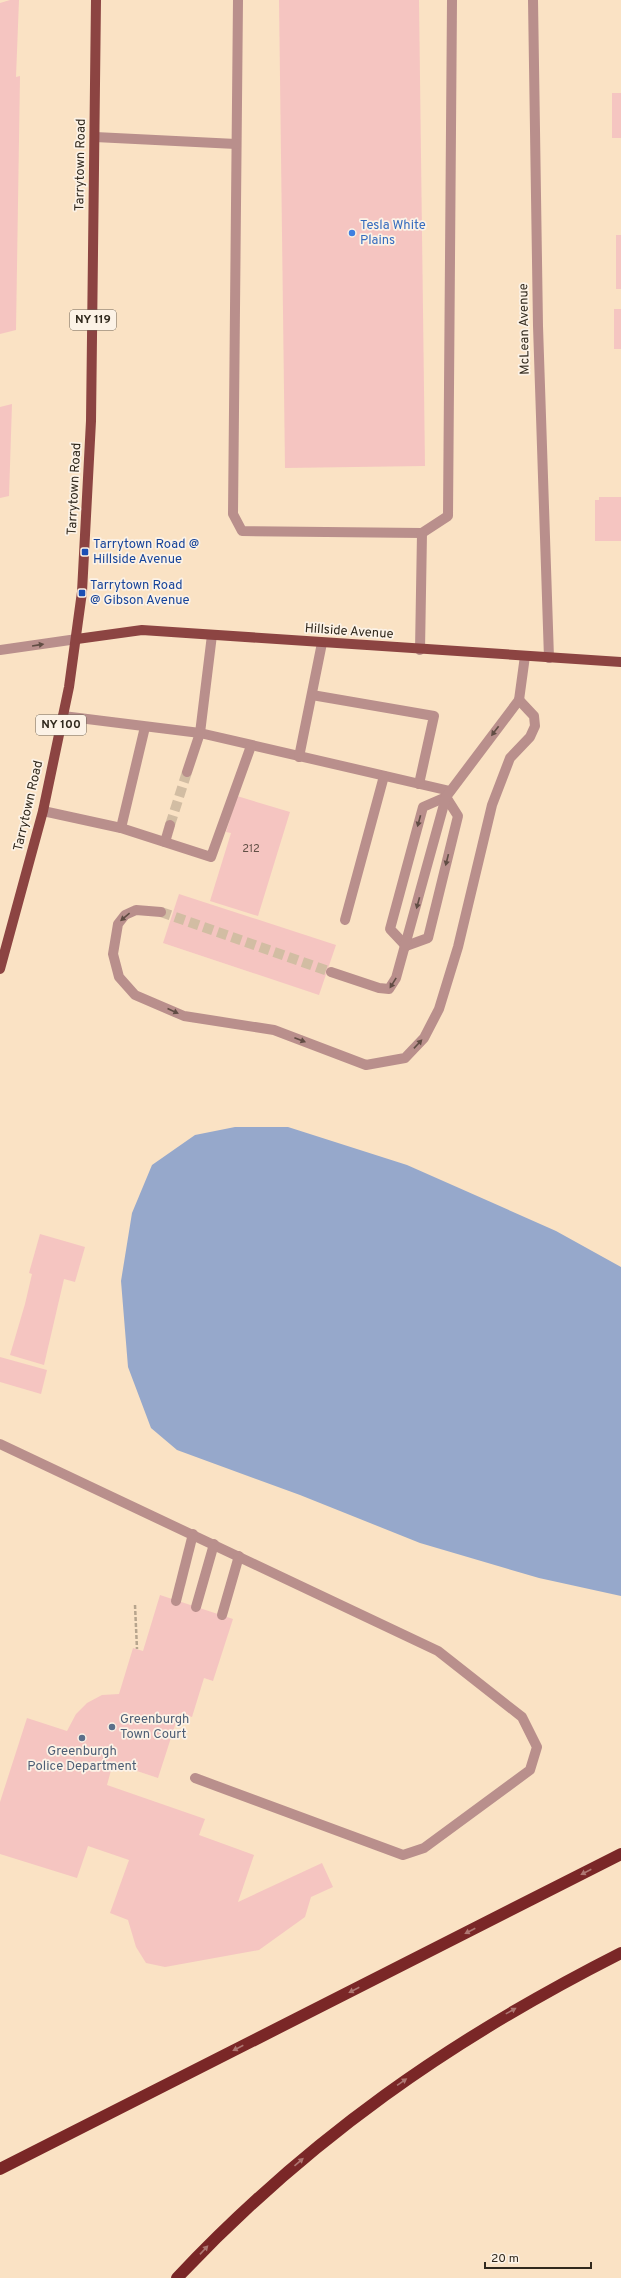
<svg xmlns="http://www.w3.org/2000/svg" width="621" height="2278" font-family="Overpass,sans-serif">
  <rect width="100%" height="100%" fill="#fae2c4"/>
  <path fill="#96a8cb" d="M235,1127h53l119,38 149,66 65,36v329l-82,-18 -119,-35 -120,-48 -123,-45 -26,-22 -23,-61 -7,-86 11,-68 20,-48 43,-30z"/>
  <g fill="#f5c5c1">
    <path d="M10,0h9l-3,77 4,-1 -4,254 -16,4v-331z"/>
    <path d="M279,0h140l6,466 -140,2z"/>
    <rect x="612" y="93" width="9" height="45"/>
    <rect x="616" y="235" width="5" height="54"/>
    <rect x="614" y="309" width="7" height="40"/>
    <path d="M12,404l-3,92 -9,2v-91z"/>
    <path d="M599,497h22v44h-26v-41h4z"/>
    <path d="M237,796l53,16 -32,104 -48,-15 21,-68 -5,-1z"/>
    <path d="M179,894l157,51 -17,50 -156,-52z"/>
    <path d="M40,1234l45,13 -10,35 -11,-3 -20,86 -34,-10 15,-51 7,-30 -3,-1z"/>
    <path d="M0,1357l47,13 -6,24 -41,-12z"/>
    <path d="M160,1595l73,24 -20,62 -9,-3 -12,39 -13,-4 -21,65 -45,-15 -6,22 98,34 -6,16 55,20 -16,47 84,-39 11,24 -22,10 -6,20 -46,33 -94,17 -19,-4 -10,-16 -8,-27 -18,-7 19,-53 -41,-14 -11,32 -77,-24v-52l27,-84 40,13 9,-17 11,-11 15,-8 17,-1 14,-46 10,3z"/>
  </g>
  <g fill="none" stroke-linecap="round" stroke-linejoin="round">
    <g stroke="#d2bda3" stroke-width="10" stroke-dasharray="10 5" stroke-linecap="butt">
      <path d="M170,825l17,-53"/>
      <path d="M161,912l170,60"/>
    </g>
    <path stroke="#b7a58d" stroke-width="2.5" stroke-dasharray="4 2" stroke-linecap="butt" d="M135,1605l2,44"/>
    <g stroke="#b98f8c" stroke-width="10">
      <path d="M238,0l-5,514 9,17 180,2 26,-17 4,-516"/>
      <path d="M533,0l5,326 11,332"/>
      <path d="M95,137l141,7"/>
      <path d="M212,635l-12,98 250,58"/>
      <path d="M0,650l77,-11"/>
      <path d="M420,650l2,-117"/>
      <path d="M312,695l122,21 -15,68"/>
      <path d="M63,716l137,17 -13,39"/>
      <path d="M299,757l23,-114"/>
      <path d="M43,811l78,17 90,29 40,-111"/>
      <path d="M121,828l24,-101"/>
      <path d="M165,842l5,-17"/>
      <path d="M161,912l-25,-2 -11,5 -7,9 -5,30 6,23 16,18 49,21 90,14 92,35 39,-7 19,-20 15,-29 19,-62 34,-142 18,-47 20,-21 5,-11 -1,-10 -15,-16"/>
      <path d="M345,920l39,-144"/>
      <path d="M406,946l-16,-17 33,-122 23,-10"/>
      <path d="M406,946l22,-8 30,-122 -12,-19"/>
      <path d="M331,972l48,16 10,1 7,-11 50,-181 73,-97 6,-44"/>
      <path d="M0,1444l438,207 84,66 15,30 -7,23 -106,78 -21,7 -208,-77"/>
      <path d="M176,1601l17,-67"/>
      <path d="M196,1607l18,-63"/>
      <path d="M222,1615l17,-59"/>
    </g>
    <g stroke="#8c4442" stroke-width="10">
      <path d="M77,639l65,-9 479,32"/>
      <path d="M0,969l43,-158 26,-124 13,-95 9,-171 5,-421"/>
    </g>
    <g stroke="#7a2727" stroke-width="12">
      <path d="M0,2169l621,-315"/>
      <path d="M177,2278c131,-139 274,-239 444,-325"/>
    </g>
  </g>
  <defs><path id="oneway-solid" d="M-6-.8H1V-3.2L6.5 0L1 3.2V.8H-6Z"/></defs>
  <g fill="#614d44">
    <use href="#oneway-solid" transform="translate(38 645) rotate(-9)"/>
    <use href="#oneway-solid" transform="translate(495 731) rotate(127)"/>
    <use href="#oneway-solid" transform="translate(419 821) rotate(105)"/>
    <use href="#oneway-solid" transform="translate(447 860) rotate(104)"/>
    <use href="#oneway-solid" transform="translate(418 903) rotate(105)"/>
    <use href="#oneway-solid" transform="translate(125 917) rotate(140)"/>
    <use href="#oneway-solid" transform="translate(393 983) rotate(122)"/>
    <use href="#oneway-solid" transform="translate(173 1011) rotate(24)"/>
    <use href="#oneway-solid" transform="translate(300 1040) rotate(21)"/>
    <use href="#oneway-solid" transform="translate(418 1044) rotate(-47)"/>
  </g>
  <g fill="#ae7873">
    <use href="#oneway-solid" transform="translate(586 1872) rotate(153)"/>
    <use href="#oneway-solid" transform="translate(470 1931) rotate(153)"/>
    <use href="#oneway-solid" transform="translate(354 1990) rotate(153)"/>
    <use href="#oneway-solid" transform="translate(511 2011) rotate(-29)"/>
    <use href="#oneway-solid" transform="translate(238 2048) rotate(153)"/>
    <use href="#oneway-solid" transform="translate(402 2082) rotate(-35)"/>
    <use href="#oneway-solid" transform="translate(299 2162) rotate(-41)"/>
    <use href="#oneway-solid" transform="translate(204 2250) rotate(-47)"/>
  </g>
  <circle fill="#3f7fe0" stroke="#fcf2e6" stroke-width="1.5" cx="352" cy="233" r="4"/>
  <g fill="#1a4fb4" stroke="#fcf2e6" stroke-width="1.5">
    <rect x="81" y="548" width="8" height="8" rx="2"/>
    <rect x="78" y="589" width="8" height="8" rx="2"/>
  </g>
  <g fill="#5c6f8a" stroke="#fcf2e6" stroke-width="1.5">
    <circle cx="112" cy="1727" r="4"/>
    <circle cx="82" cy="1738" r="4"/>
  </g>
  <g text-anchor="middle" dominant-baseline="central" stroke-width="3.5" stroke-linejoin="round" paint-order="stroke">
    <g font-size="11" fill="#625046">
      <text x="251" y="849">212</text>
    </g>
    <g fill="#fcf2e6" stroke="#6e6559" stroke-width="1">
      <rect x="70" y="310" width="46" height="20" rx="3"/>
      <rect x="36" y="715" width="50" height="20" rx="3"/>
    </g>
    <g font-size="12" font-weight="bold" fill="#31291d">
      <text x="93" y="320">NY 119</text>
      <text x="61" y="725">NY 100</text>
    </g>
    <g font-size="13" fill="#31291d" stroke="#fcf2e6">
      <text transform="translate(81 165) rotate(-89)">Tarrytown Road</text>
      <text transform="translate(525 329) rotate(-91)">McLean Avenue</text>
      <text transform="translate(75 489) rotate(-87)">Tarrytown Road</text>
      <text transform="translate(349 632) rotate(4)">Hillside Avenue</text>
      <text transform="translate(29 806) rotate(-77)">Tarrytown Road</text>
    </g>
    <g font-size="13" fill="#366cbe" stroke="#fcf2e6" text-anchor="start">
      <text x="360" y="226">Tesla White<tspan x="360" dy="15">Plains</tspan></text>
    </g>
    <g font-size="13" fill="#164399" stroke="#fcf2e6" text-anchor="start">
      <text x="93" y="545">Tarrytown Road @<tspan x="93" dy="15">Hillside Avenue</tspan></text>
      <text x="90" y="586">Tarrytown Road<tspan x="90" dy="15">@ Gibson Avenue</tspan></text>
    </g>
    <g font-size="13" fill="#4e5e75" stroke="#fcf2e6" text-anchor="start">
      <text x="120" y="1720">Greenburgh<tspan x="120" dy="15">Town Court</tspan></text>
      <text x="82" y="1752" text-anchor="middle">Greenburgh<tspan x="82" dy="15">Police Department</tspan></text>
    </g>
  </g>
  <path d="M485 2262v6h106v-6" fill="none" stroke="#31291d" stroke-width="2"/>
  <text x="491" y="2262" font-size="12" fill="#31291d" stroke="#fcf2e6" stroke-width="3" paint-order="stroke">20 m</text>
</svg>
